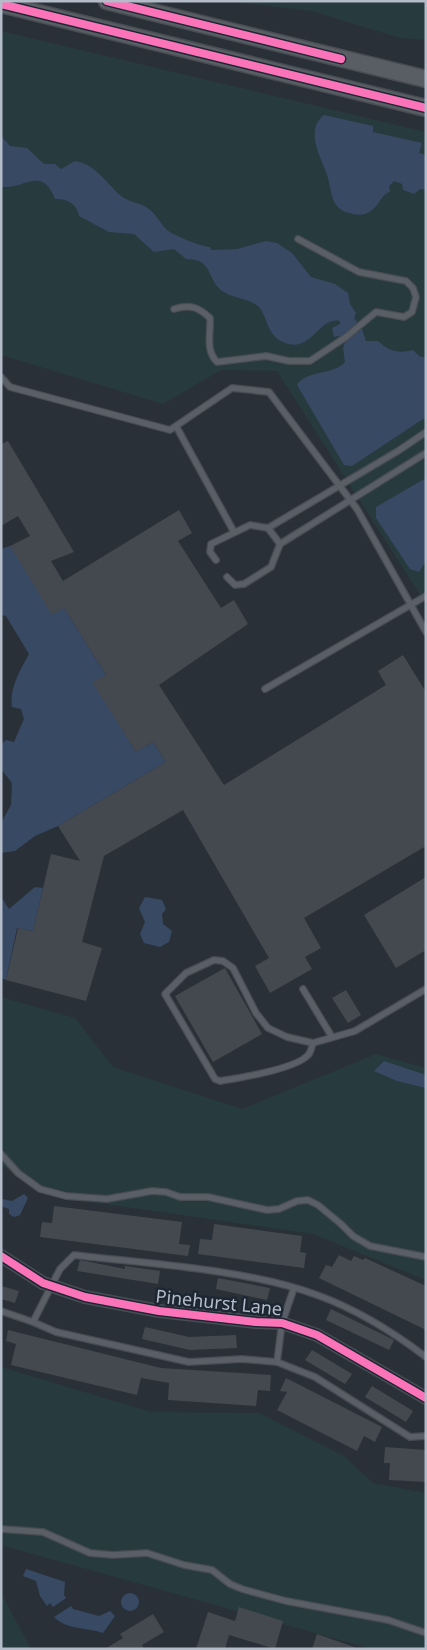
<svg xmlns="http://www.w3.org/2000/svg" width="427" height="1650" font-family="'Noto Sans',sans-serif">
  <rect width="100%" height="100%" fill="#2a3038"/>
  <g fill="#273a3e">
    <path d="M225,1h201v39l-26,-2 -89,-27z"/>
    <path d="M1,31l425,101v472l-149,-233 -56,-1 -58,34 -162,-49z"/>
    <path d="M1,997l74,21 38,49 129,42 134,-55 50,14v212l-113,-46 -229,-33 -58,-19 -25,-17z"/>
    <path d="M1,1367l150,45 108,1 85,43 29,27 53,10v156h-54l-371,-104z"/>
    <path d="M1,1593l30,56h-30z"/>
  </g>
  <g fill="#384963">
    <path d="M324,115l49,11v6l49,11 -3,10 7,2v35l-6,-1 -6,5 -11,-4 -1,-6 -8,-3 -5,5 1,6c-11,1 -12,27 -37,22 -25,-4 -20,-24 -27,-42 -6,-17 -21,-42 -2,-57z"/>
    <path d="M1,136l9,10 17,2 17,16h11l6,5 14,-8c22,4 31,22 46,35 7,6 17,6 25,11 10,6 13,15 21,23 6,5 35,17 43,17l1,3 26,-1 29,-8 11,2 15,10 19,24 24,7 13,9 2,11 6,9 -2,5 8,11 4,12h12c10,10 21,13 35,9l6,6 7,2v59l-74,49 -8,-1 -47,-80c10,-16 36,-9 48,-23l-2,-14 2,-6 -7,-6 -4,1 -2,-9 8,-4v-3c-22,-5 -29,36 -59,20 -15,-8 -13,-24 -23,-35 -11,-8 -23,-7 -34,-14 -19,-12 -9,-33 -38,-33l-12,-10 -20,3 -20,-18 -25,-2 -30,-16c-2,-12 -12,-18 -24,-17 -13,-34 -30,-10 -54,-12z"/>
    <path d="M426,478v83l-7,11 -9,-3 -34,-51v-11z"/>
    <path d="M10,546l54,62 42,67 -13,7 43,70 17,-10 13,20 -108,64 -23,10 -20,15 -14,2v-30l10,-18 1,-22 -11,-14v-25l5,-4 8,2 10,-23 -3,-10 -9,-2c-3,-19 8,-36 17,-53l-23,-38 -5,-1v-66z"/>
    <path d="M35,887l8,1 -10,43 -16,-3 -11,52 -5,-2v-81l8,12z"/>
    <path d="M145,897l17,3 4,9 -4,5 1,10 9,7 -3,11 -9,5 -16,-4 -4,-9 5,-12 -6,-14z"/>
    <path d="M384,1061l42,14v13l-29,-7 -23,-10z"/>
    <path d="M24,1194l4,4 -8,17 -6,2 -5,-3v-5l-6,-2 -2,-3 1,-5 10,2z"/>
    <path d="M26,1569l39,13 -1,13 2,3 -13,9 -3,-4 -3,3 -7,-10 -4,-15 -13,-5z"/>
    <circle cx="130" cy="1602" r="9"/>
    <path d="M71,1606l2,3 26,7 11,-5 5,5 -12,17c-17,-6 -36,-3 -49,-16z"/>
  </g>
  <g fill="#444950">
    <path d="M8,441l66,111 -23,9 12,20 116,-71 13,23 -14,8 43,67 13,-8 14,24 -89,61 65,100 162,-100 -8,-14 25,-16 23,37v154l-122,72 17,30 -16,9 7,12 -42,24 -15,-27 14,-8 -86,-148 -79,46 -22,86 20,6 -16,53 -80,-21 12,-52 15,3 18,-77 29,7 -22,-35 108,-64 -13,-20 -17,10 -44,-70 14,-7 -42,-67 -12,7 -42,-69 20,-10 -12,-20 -17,10v-82z"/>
    <path d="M426,877v73l-30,18 -32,-53z"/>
    <path d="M225,968l37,66 -49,28 -38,-66z"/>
    <path d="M346,990l15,25 -13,8 -16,-25z"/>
    <path d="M54,1206l128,16 -3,22 11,1 -2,11 -148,-19 2,-15 10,1z"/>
    <path d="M214,1224l88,12 -2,16 6,1 -2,15 -106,-14 2,-15 12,1z"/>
    <path d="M339,1255l12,6 3,-5 9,4 2,-2 61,28v44l-107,-52 7,-13 6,2z"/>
    <path d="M80,1260l45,9v-3l35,5 -2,13 -81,-13z"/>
    <path d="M218,1278l52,10 -3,12 -51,-11z"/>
    <path d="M1,1286l18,5 -4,12 -14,-4z"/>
    <path d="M331,1309l63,31 -5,10 -63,-30z"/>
    <path d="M145,1327l44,10 47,-2 1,13 -47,2 -48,-11z"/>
    <path d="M8,1330l153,38 110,7 -1,16 -12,-1 -2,16 -88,-6 1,-17 -28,-5 -4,17 -126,-30 5,-21 -10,-3z"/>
    <path d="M312,1350l40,24 -7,10 -40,-24z"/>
    <path d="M286,1378l96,49 -7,15 -11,-6 -7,15 -80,-41 10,-18 -7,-1z"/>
    <path d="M372,1386l41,25 -7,11 -41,-25z"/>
    <path d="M385,1447l41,3v32l-37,-2 1,-17h-6z"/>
    <path d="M239,1607l44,14 -8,28 -46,-14 -4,14h-29l12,-37 27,9z"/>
    <path d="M153,1614l11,18 -22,13 2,4h-39l18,-11 -3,-4z"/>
    <path d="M317,1634l37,13v2h-42z"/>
  </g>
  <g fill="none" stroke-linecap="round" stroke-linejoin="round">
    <g stroke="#484c53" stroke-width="8">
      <g id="lane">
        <path d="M174,309c16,-5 24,-2 36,9 1,16 -5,32 7,44l49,-6 23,5h21l36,-24 30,-25 28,5 8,-5 4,-15 -3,-9 -7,-7 -47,-9 -61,-33"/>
        <path d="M1,377l9,10 160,43 62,-42 37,4 88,117 69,123"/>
        <path d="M176,426l58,106"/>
        <path d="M268,528l12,16"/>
        <path d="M216,560l-6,-8 1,-8 39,-19 18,3 130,-77 28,-19"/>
        <path d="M227,577l8,8 9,-1 27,-17 9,-23 146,-91"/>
        <path d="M265,689l161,-93"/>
        <path d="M303,989l29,48"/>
        <path d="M313,1043c-1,3 -2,8 -4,11 -11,15 -70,24 -89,27l-5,-2 -50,-85 21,-21 28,-13 9,1 10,7 23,45 12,15 19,9 26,6 42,-12 71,-42"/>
        <path d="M1,1154l17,19 22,16 26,7 41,3 45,-8 14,1 14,5h28l59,13 12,-1 18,-8 11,-1 10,5 23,19 12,12 17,10 56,11"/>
        <path d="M1,1311l32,11 23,10 133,30 53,-3 35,3 38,15 95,60 16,-1"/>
        <path d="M33,1322l27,-53 14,-14c75,9 172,14 243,40 39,14 76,37 109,62"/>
        <path d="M277,1362l5,-39 12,-35"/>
        <path d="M1,1529l42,3 47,21 23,2 34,-2 37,12 28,5 18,14 12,5 44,12 102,19 38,13"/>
      </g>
    </g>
    <g stroke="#484c53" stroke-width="14">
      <path id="street" d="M1,1256l42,27 42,14 74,14 97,11 26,1 35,12 109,63"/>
    </g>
    <g stroke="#484c53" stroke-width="19">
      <g id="secondary">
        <path d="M107,1l319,78"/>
        <path d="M1,4l425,104"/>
      </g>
    </g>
    <use href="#lane" stroke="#5a5e66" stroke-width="5.5"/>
    <use href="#street" stroke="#5a5e66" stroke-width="11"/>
    <use href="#secondary" stroke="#595d64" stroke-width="16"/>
    <g stroke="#1d2633" stroke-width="11">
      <g id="cycleway">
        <path d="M107,1l234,58"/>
        <path d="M1,4l425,104"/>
        <path d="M1,1256l42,27 42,14 74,14 97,11 26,1 35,12 109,63"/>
      </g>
    </g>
    <use href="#cycleway" stroke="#fb73b8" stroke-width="8"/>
  </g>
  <g text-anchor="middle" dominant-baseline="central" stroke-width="5" stroke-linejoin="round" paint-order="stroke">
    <g font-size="18" fill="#b4bcc9" stroke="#1d2633">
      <text transform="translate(219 1302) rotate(6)">Pinehurst Lane</text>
    </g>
  </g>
  <rect width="427" height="1650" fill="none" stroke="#b4bcc9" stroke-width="5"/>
</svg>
